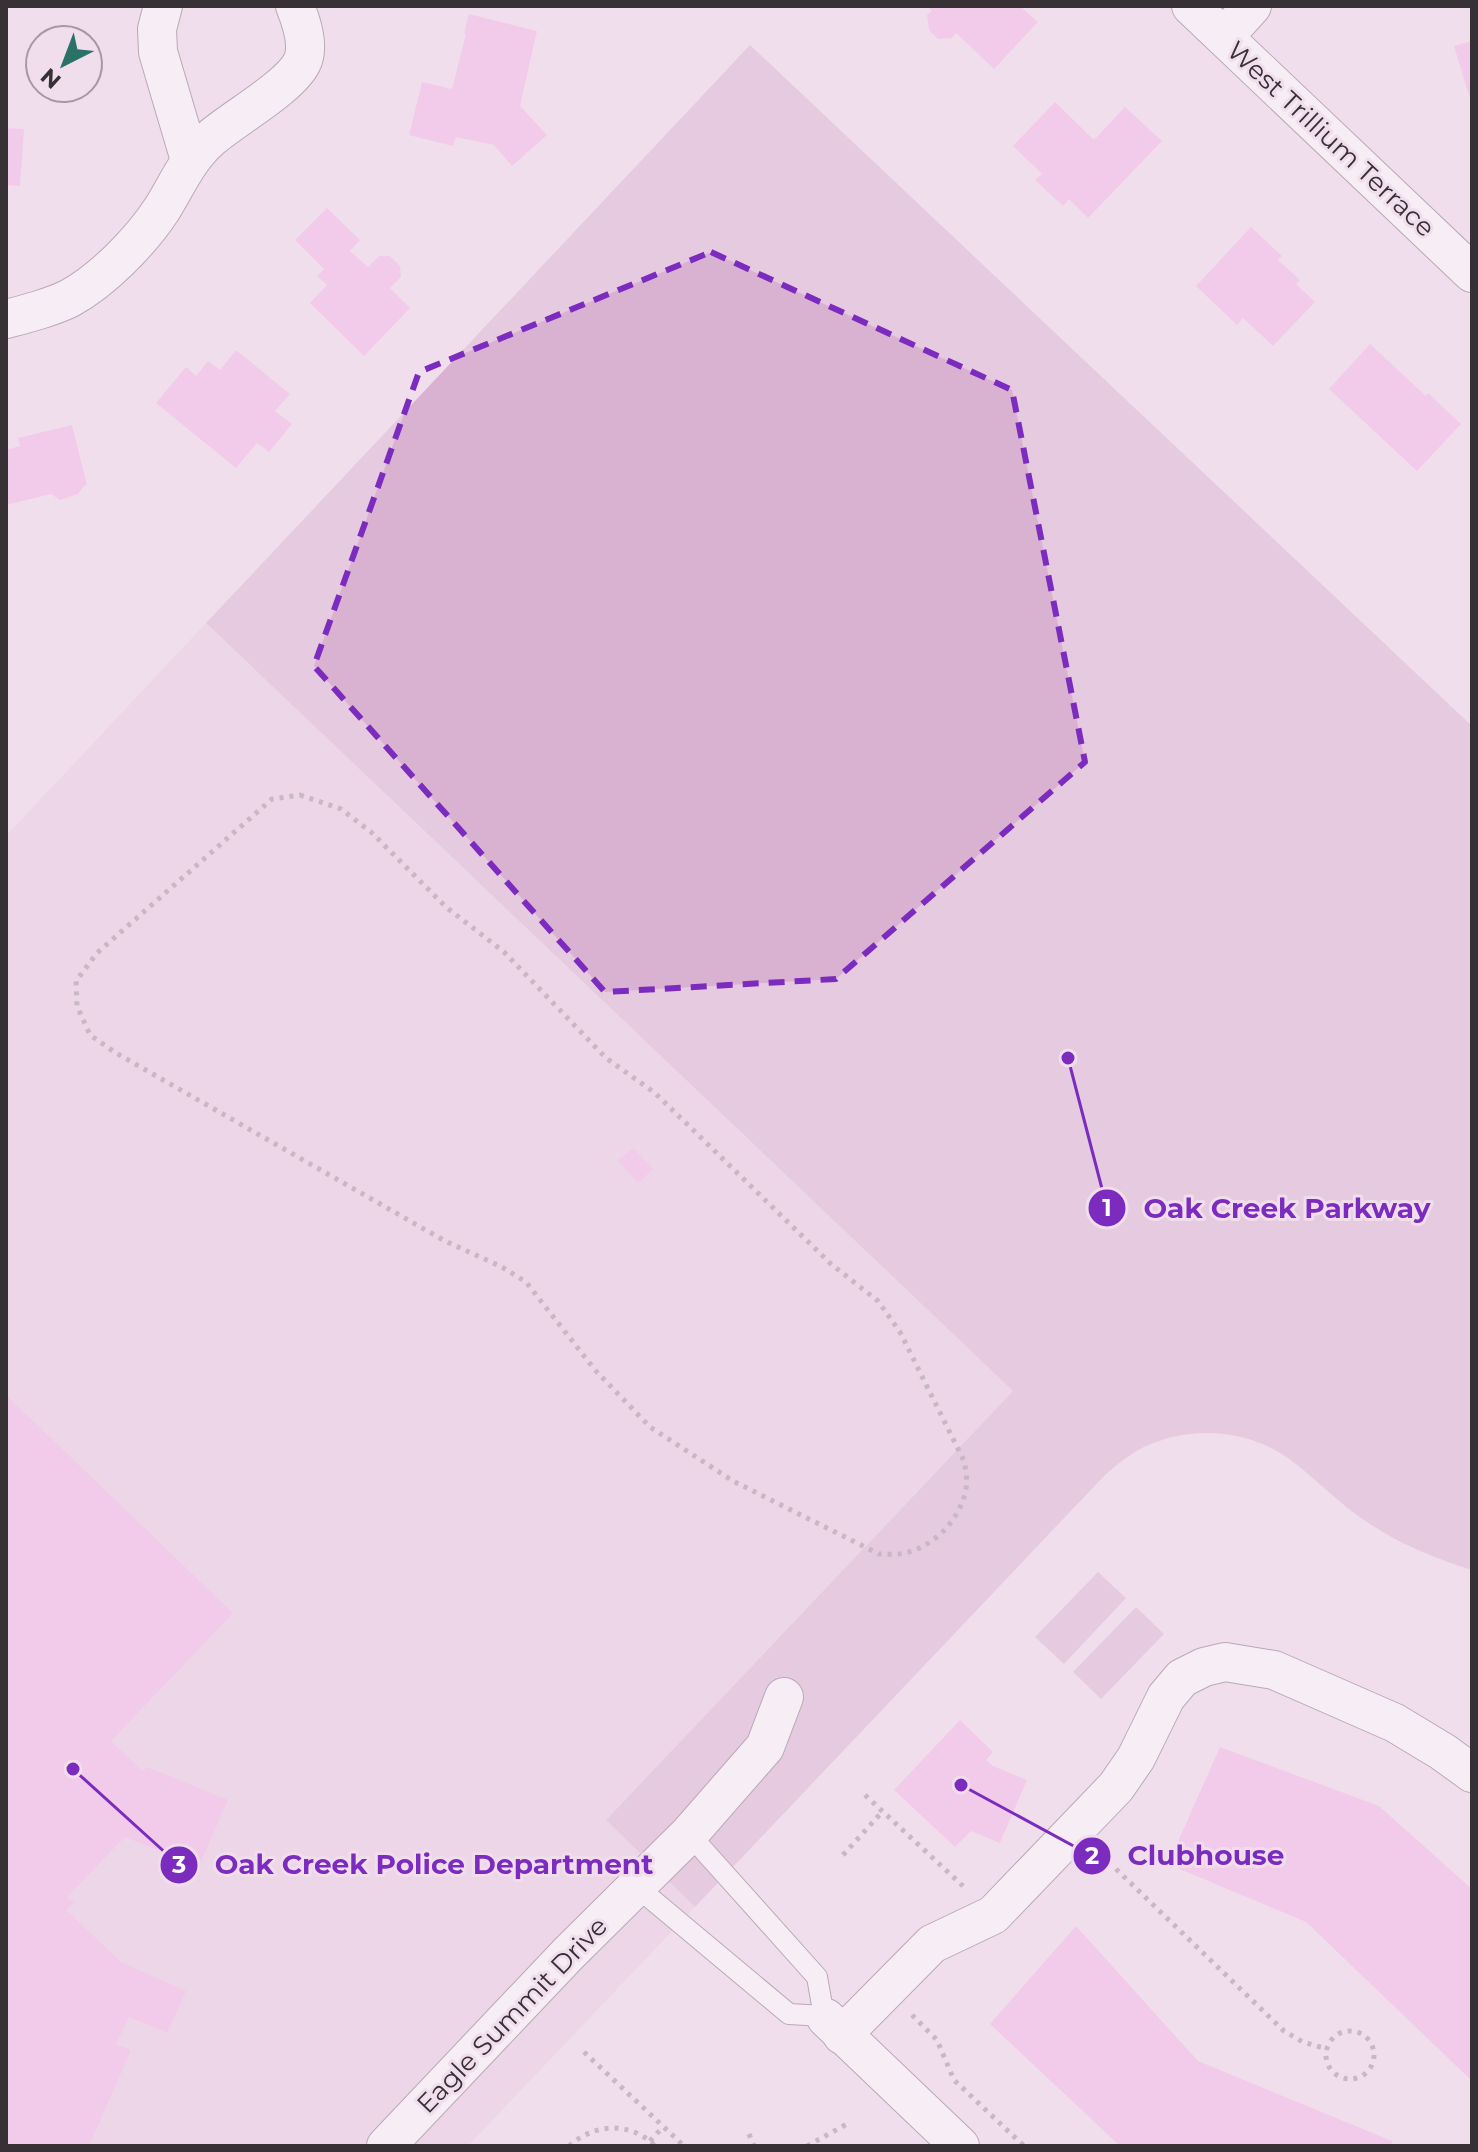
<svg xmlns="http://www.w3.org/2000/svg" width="1478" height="2152" font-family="Montserrat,sans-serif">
  <rect width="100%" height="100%" fill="#f1deed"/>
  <path fill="#e6cde0" d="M206,623l807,768 -407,429 89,87 -227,239h-462v-1310z"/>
  <g fill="#dab2d1">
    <path d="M750,45l722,681v844c-39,-12 -77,-28 -111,-52 -27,-19 -49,-43 -76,-62 -39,-26 -91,-30 -134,-12 -18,7 -32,19 -46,31l-410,432 -89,-87 407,-429 -807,-768z"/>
    <path d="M1098,1572l28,26 -62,66 -29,-27z"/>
    <path d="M1136,1607l28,27 -63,65 -28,-27z"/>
  </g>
  <g fill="#f2b4e5">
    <path d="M927,6h93l18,16 -44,47 -38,-36 -4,5 -14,1 -9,-9 -2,-15 5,-4z"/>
    <path d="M469,14l68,17 -17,75 27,29 -35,31 -18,-21 -38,-8 -3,9 -44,-11 13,-53 30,7 14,-55h-2z"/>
    <path d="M1472,41v60l-1,1 -17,-56z"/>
    <path d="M1055,102l39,38 31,-33 37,34 -74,77 -19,-19 -6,7 -28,-26 7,-6 -29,-28z"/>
    <path d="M6,128l18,1 -4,57 -14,-1z"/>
    <path d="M327,208l33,32 -10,11 18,16 11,-11h11l10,10 1,11 -11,11 20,20 -46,48 -54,-53 17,-18 -10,-9 7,-7 -29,-29z"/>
    <path d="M1251,227l31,29 -4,4 22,20 -4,4 19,18 -42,44 -30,-28 -6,7 -41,-39z"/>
    <path d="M1370,344l56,52 2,-3 33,31 -44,47 -88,-82z"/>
    <path d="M236,350l54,44 -15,17 17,13 -23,28 -12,-9 -21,25 -80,-65 30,-36 10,9 12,-15 12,9z"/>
    <path d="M72,425l15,60 -3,1 -6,8 -18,6 -9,-6 -45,11v-55l14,-4 -2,-8z"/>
    <path d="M633,1148l20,21 -15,14 -20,-22z"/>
    <path d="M6,1395l227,218 -122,128 32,30 4,-4 81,33 -29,66 -74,-29 -58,60 7,5 -8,8 55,52 65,29 -19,42 -38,-16 -13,27 15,6 -42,96h-83z"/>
    <path d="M960,1720l33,32 -7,8 7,6 34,14 -27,63 -29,-12 -16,16 -61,-57z"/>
    <path d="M1220,1747l159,59 93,83 -1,191 -165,-158 -138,-58z"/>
    <path d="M1076,1926l122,135 194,80 -1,5h-271l-130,-122z"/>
  </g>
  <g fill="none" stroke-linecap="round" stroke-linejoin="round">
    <g stroke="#776773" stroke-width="22">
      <path id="service" d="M637,1887l152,127 35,2 -7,-39 -128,-143"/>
    </g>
    <g stroke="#776773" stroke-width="40">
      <g id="minor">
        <path d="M163,6l-6,23 1,23 32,108"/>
        <path d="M1191,6l281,267"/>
        <path d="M1224,37l28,-31"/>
        <path d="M6,319c17,-4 49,-13 64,-21 33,-18 71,-57 92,-89 15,-24 26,-51 48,-70 22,-20 83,-53 93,-79 6,-17 -2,-39 -8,-54"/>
        <path d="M826,2018l134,128"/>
        <path d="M842,2035l90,-91 61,-29 123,-128 20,-29 30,-61 16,-19 22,-11 21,-5 49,8 121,53 48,29 29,21"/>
        <path d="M386,2146l182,-192 121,-120 76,-87 19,-50"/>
      </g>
    </g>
    <g stroke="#968993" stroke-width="5" stroke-dasharray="4 6" stroke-linecap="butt">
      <path d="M300,795l41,14 30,23 75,75 58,45 102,106 49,35 176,171 47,37 22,31 65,131c0,8 3,17 1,25 -5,31 -31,58 -61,65 -8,2 -18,1 -26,1l-146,-73 -83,-54 -55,-57 -69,-88 -24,-15 -57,-26 -329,-188 -26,-18 -13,-29 -1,-25 21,-28 175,-154z"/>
      <path d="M865,1795l98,91"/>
      <path d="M843,1855l40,-44"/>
      <path d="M1116,1869l168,162 19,11 24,7"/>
      <path d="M912,2015l25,25 17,40 70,66"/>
      <circle cx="1350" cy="2055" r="24"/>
      <path d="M584,2052l100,94"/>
      <path d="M749,2134l5,12"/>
      <path d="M650,2141l13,-14"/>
      <path d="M569,2146c26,-23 61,-25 86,0"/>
      <path d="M807,2146l40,-22"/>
    </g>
    <use href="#service" stroke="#fff" stroke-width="20"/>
    <use href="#minor" stroke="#fff" stroke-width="38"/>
  </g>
  <path d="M0 0H1478V2152H0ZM711,252l301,138 73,372 -249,217 -231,13 -291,-326 105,-294z" fill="#f1deed" fill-opacity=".55" fill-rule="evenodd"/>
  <path fill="none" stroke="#7b2cbf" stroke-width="6" stroke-dasharray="16 10" stroke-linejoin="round" d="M711,252l301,138 73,372 -249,217 -231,13 -291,-326 105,-294z"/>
  <g text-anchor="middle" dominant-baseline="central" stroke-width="6" stroke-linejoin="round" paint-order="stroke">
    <g font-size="26" fill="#373035" stroke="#f1deed">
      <text transform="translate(1331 139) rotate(43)">West Trillium Terrace</text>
      <text transform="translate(512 2015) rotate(-46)">Eagle Summit Drive</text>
    </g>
  </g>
  <path fill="none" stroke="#7b2cbf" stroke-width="3" d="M1068 1058L1107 1208M961 1785L1092 1856M73 1769L179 1865"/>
  <g fill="#7b2cbf" stroke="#f1deed" stroke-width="3">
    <circle cx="1068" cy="1058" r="8"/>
    <circle cx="961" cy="1785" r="8"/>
    <circle cx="73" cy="1769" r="8"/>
    <circle cx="1107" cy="1208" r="20"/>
    <circle cx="1092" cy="1856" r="20"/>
    <circle cx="179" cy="1865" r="20"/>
  </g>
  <g font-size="24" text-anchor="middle" font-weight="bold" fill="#fff">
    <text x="1107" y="1216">1</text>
    <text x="1092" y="1864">2</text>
    <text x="179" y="1873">3</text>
  </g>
  <g font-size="28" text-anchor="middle" font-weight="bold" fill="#7b2cbf" stroke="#f1deed" stroke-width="6" stroke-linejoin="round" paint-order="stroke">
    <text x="1287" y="1218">Oak Creek Parkway</text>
    <text x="1206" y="1865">Clubhouse</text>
    <text x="434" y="1874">Oak Creek Police Department</text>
  </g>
  <rect width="1478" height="2152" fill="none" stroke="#373035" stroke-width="16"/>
  <g transform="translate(64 64) rotate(222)"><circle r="38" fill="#f1deed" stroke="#a798a3" stroke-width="2"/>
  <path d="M0-6L14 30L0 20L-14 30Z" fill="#2a7168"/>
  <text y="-12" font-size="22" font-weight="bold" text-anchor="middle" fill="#373035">N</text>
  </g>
</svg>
